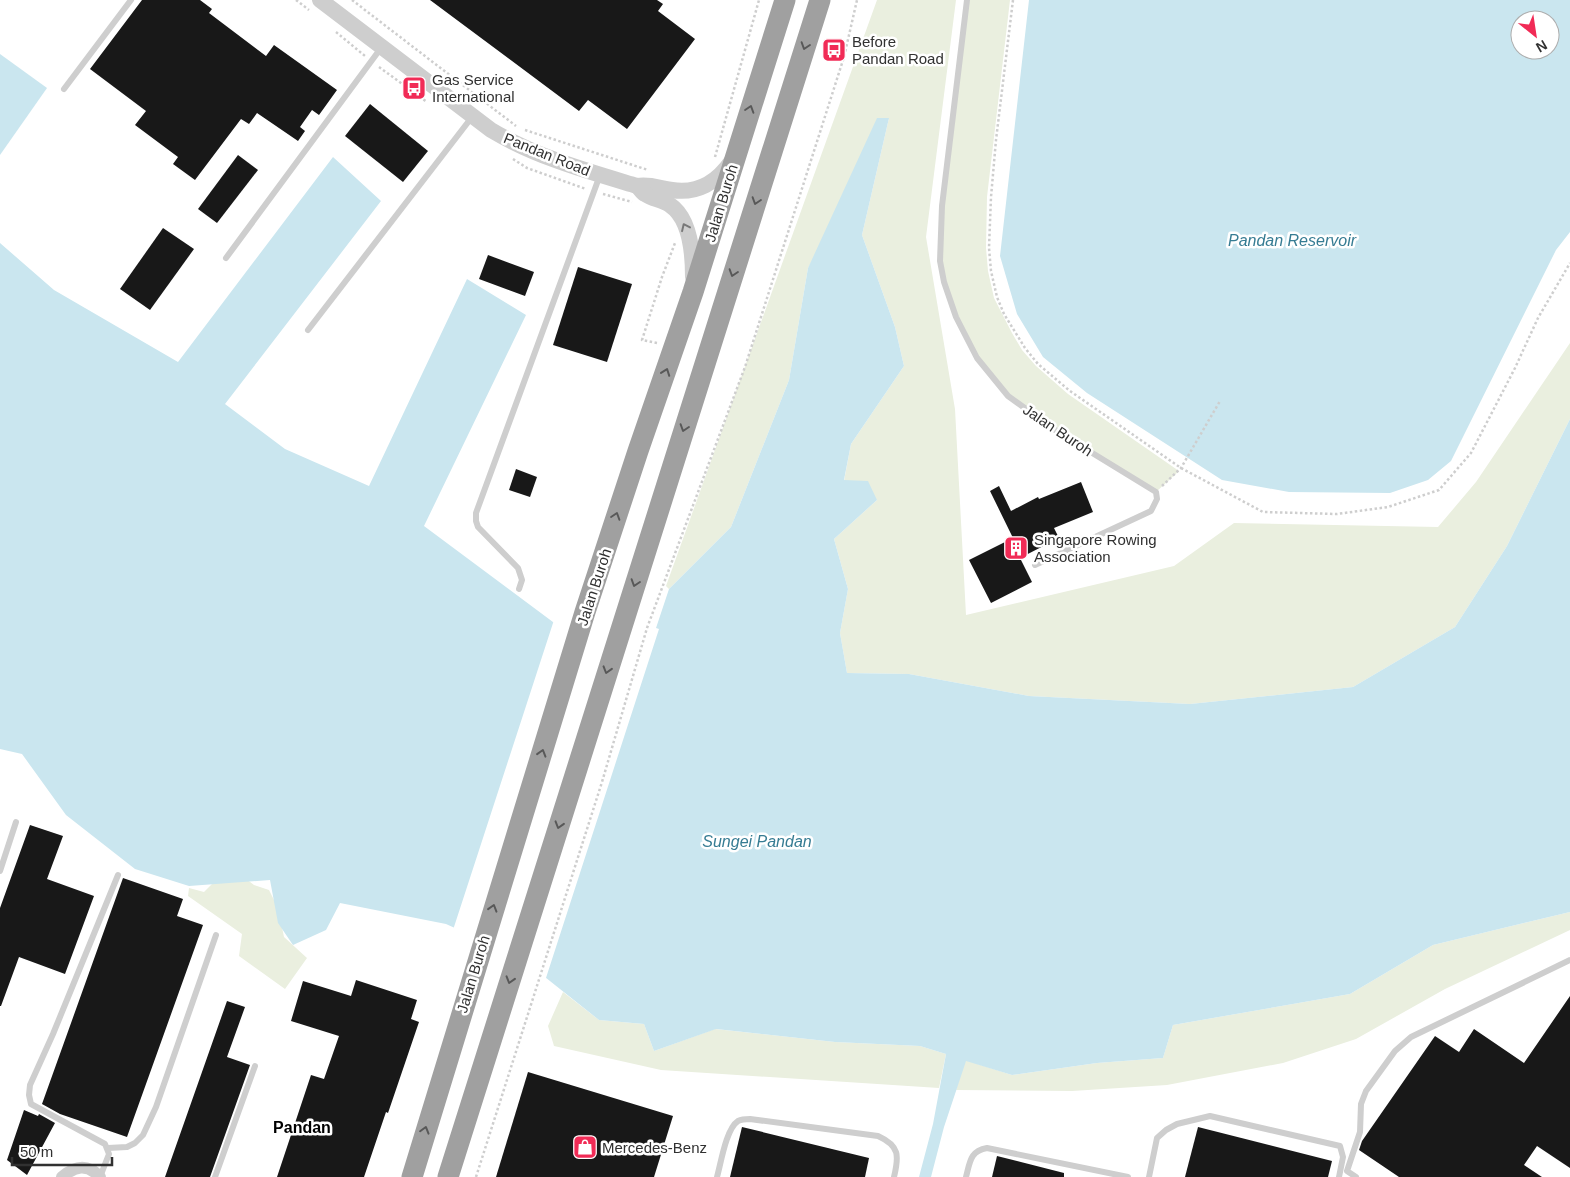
<svg xmlns="http://www.w3.org/2000/svg" width="1570" height="1177" font-family="Helvetica,sans-serif">
  <rect width="100%" height="100%" fill="#fff"/>
  <g fill="#eaefdf">
    <path d="M877,0h79l-30,237 29,172 11,206 208,-49 60,-43 204,4 38,-45 94,-139v76l-63,127 -52,81 -102,60 -163,17 -161,-8 -120,-22 -62,-1 -7,-40 8,-44 -14,-50 43,-39 -33,-19 7,-37 53,-78 -9,-39 -33,-92 27,-117 -81,150 -19,112 -58,147 -62,62 -3,-3z"/>
    <path d="M967,0h43l-23,197 -1,51 2,23 6,27 18,35 10,17 14,16 32,28 111,77 -23,21 -98,-60 -50,-36 -31,-38 -21,-41 -16,-56 2,-55z"/>
    <path d="M237,872l17,13 15,5 9,18 6,29 23,21 -22,31 -46,-33 3,-22 -54,-38 1,-8 15,4 17,-17z"/>
    <path d="M1570,912v18l-125,59 -89,50 -73,24 -116,22 -95,6 -116,-1 9,-30 47,15 85,-12 66,-5 10,-33 177,-31 83,-49z"/>
    <path d="M563,992l36,28 45,4 10,27 61,-22 120,13 85,4 26,8 -7,34 -278,-18 -107,-24 -6,-20z"/>
  </g>
  <g fill="#cae6ef" fill-rule="evenodd">
    <path d="M1029,0h541v232l-14,18 -105,211 -23,19 -38,13 -101,-1 -67,-12 -135,-87 -44,-36 -26,-43 -17,-58zM1520,20h30v30h-30z"/>
    <path d="M0,54l47,34 -47,67z"/>
    <path d="M877,118h12l-27,117 33,92 9,39 -53,78 -7,36 24,1 9,19 -43,39 14,50 -8,44 7,40 62,1 120,22 161,8 163,-17 102,-60 52,-81 63,-127v493l-137,33 -83,49 -177,31 -10,33 -66,5 -85,12 -46,-14 -22,66 -13,50h-12l14,-53 13,-70 -26,-8 -85,-4 -119,-13 -62,22 -10,-27 -45,-4 -78,-62 -75,-34 -106,-21 -14,27 -33,15 -15,-22 -8,-43 -81,6 -54,-17 -69,-54 -44,-61 -22,-5v-506l54,47 124,72 155,-205 48,44 -156,203 60,45 84,37 98,-207 59,36 -102,211 188,140 37,-17 20,-60 62,-62 58,-147 19,-112z"/>
  </g>
  <path fill="#fff" d="M554,620l59,43 34,-16 6,-20 6,2 -114,352 -26,-20 -66,-31z"/>
  <g fill="#181818">
    <path d="M142,0h58l12,9 -3,4 57,43 8,-11 63,45 -18,25 -7,-5 -12,17 5,4 -7,10 -41,-28 -8,11 -8,-5 -46,61 -22,-16 5,-7 -43,-32 11,-14 -56,-42z"/>
    <path d="M430,0h227l6,4 -5,7 37,28 -68,90 -39,-29 -9,11z"/>
    <path d="M370,104l58,47 -25,31 -58,-46z"/>
    <path d="M238,155l20,15 -41,53 -19,-14z"/>
    <path d="M163,228l31,21 -44,61 -30,-21z"/>
    <path d="M488,255l46,17 -9,24 -46,-17z"/>
    <path d="M578,267l54,17 -25,78 -54,-17z"/>
    <path d="M516,469l21,8 -7,20 -21,-7z"/>
    <path d="M1081,482l12,30 -39,16 5,10 -39,20 12,24 -41,21 -22,-43 44,-22 -23,-47 9,-5 12,25 27,-14 1,2z"/>
    <path d="M30,825l33,11 -16,43 47,17 -29,78 -46,-17 -18,49h-1v-98z"/>
    <path d="M123,878l60,21 -6,17 26,9 -76,212 -67,-23 -18,-10z"/>
    <path d="M356,980l61,20 -6,19 8,3 -31,91 -2,-1 -22,65h-87l34,-102 13,4 15,-43 -48,-15 12,-40 48,15z"/>
    <path d="M1570,996v172l-33,-22 -13,19 18,12h-143l-40,-27 3,-9 73,-105 24,16 15,-23 50,34z"/>
    <path d="M227,1001l18,6 -18,50 23,8 -40,112h-45z"/>
    <path d="M528,1072l145,44 -19,61h-158z"/>
    <path d="M24,1110l14,6 1,-2 16,9 -28,52 -20,-15z"/>
    <path d="M742,1127l127,31 -4,19h-135z"/>
    <path d="M1198,1127l134,34 -4,16h-143z"/>
    <path d="M997,1156l67,17v4h-72z"/>
  </g>
  <g fill="none" stroke-linecap="round" stroke-linejoin="round">
    <g stroke="#cecece" stroke-width="2.5" stroke-dasharray="2.5 2.5" stroke-linecap="butt">
      <path d="M296,0l13,10"/>
      <path d="M352,0l164,126"/>
      <path d="M1013,0l-17,140 -5,57 -2,51 2,23 6,26 7,17 21,34 13,16 32,27 111,77 82,44 74,2 51,-7 51,-17 32,-37 44,-85 23,-50 32,-55"/>
      <path d="M336,32l29,24"/>
      <path d="M379,67l48,35"/>
      <path d="M525,130l123,40"/>
      <path d="M715,157l44,-157"/>
      <path d="M513,159l14,9 59,21"/>
      <path d="M603,194l29,8"/>
      <path d="M657,343l-15,-3 20,-63 13,-34"/>
      <path d="M1162,486l19,-18 39,-67"/>
      <path d="M476,1177l126,-395 45,-154 98,-261 99,-310 13,-57"/>
    </g>
    <g stroke="#cecece" stroke-width="6">
      <path d="M967,0l-25,206 -2,55 4,21 12,35 21,41 31,38 50,36 98,60 1,7 -6,12 -116,54"/>
      <path d="M64,89l67,-89"/>
      <path d="M226,258l155,-210"/>
      <path d="M308,330l164,-213"/>
      <path d="M519,589l3,-9 -4,-12 -40,-41 -2,-6v-8l124,-338"/>
      <path d="M0,871l16,-49"/>
      <path d="M108,1148l19,-1 8,-4 8,-8 13,-28 60,-172"/>
      <path d="M100,1177l9,-23 -4,-10 -74,-40 -2,-9 1,-10 23,-51 65,-159"/>
      <path d="M215,1177l40,-111"/>
      <path d="M717,1177c4,-14 9,-48 21,-56 4,-2 8,-2 12,-2l128,17c22,10 21,20 16,41"/>
      <path d="M966,1177c4,-15 4,-26 21,-29l141,29"/>
      <path d="M1149,1177l8,-39 9,-8 11,-6 33,-8 130,30 3,11 -4,20"/>
      <path d="M1356,1177l-9,-6 13,-39 1,-28 5,-13 29,-40 16,-14 159,-77"/>
    </g>
    <path stroke="#cecece" stroke-width="12" d="M62,1177c13,-11 25,-14 38,0"/>
    <g stroke="#cecece" stroke-width="16">
      <path d="M320,0l171,130c45,27 96,41 146,56 14,-2 21,2 35,4 25,4 45,-8 59,-28"/>
      <path d="M637,186c3,2 5,7 8,8 7,5 18,6 25,11 21,14 23,50 23,72"/>
    </g>
    <g stroke="#a0a0a0" stroke-width="21">
      <path d="M412,1177l173,-565 53,-161 55,-159 92,-292"/>
      <path d="M448,1177l372,-1177"/>
    </g>
  </g>
  <defs><path id="oneway-chevron" d="M-2-3.5L2.5 0L-2 3.5" fill="none" stroke-width="1.6" stroke-linecap="round" stroke-linejoin="round" transform="scale(1.25)"/></defs>
  <g stroke="#585858">
    <use href="#oneway-chevron" transform="translate(805 46) rotate(108)"/>
    <use href="#oneway-chevron" transform="translate(750 109) rotate(-72)"/>
    <use href="#oneway-chevron" transform="translate(756 201) rotate(108)"/>
    <use href="#oneway-chevron" transform="translate(733 273) rotate(108)"/>
    <use href="#oneway-chevron" transform="translate(666 372) rotate(-70)"/>
    <use href="#oneway-chevron" transform="translate(684 428) rotate(108)"/>
    <use href="#oneway-chevron" transform="translate(616 516) rotate(-72)"/>
    <use href="#oneway-chevron" transform="translate(635 583) rotate(108)"/>
    <use href="#oneway-chevron" transform="translate(607 670) rotate(107)"/>
    <use href="#oneway-chevron" transform="translate(542 753) rotate(-73)"/>
    <use href="#oneway-chevron" transform="translate(559 825) rotate(107)"/>
    <use href="#oneway-chevron" transform="translate(493 908) rotate(-73)"/>
    <use href="#oneway-chevron" transform="translate(510 980) rotate(107)"/>
    <use href="#oneway-chevron" transform="translate(425 1130) rotate(-74)"/>
  </g>
  <use stroke="#787878" href="#oneway-chevron" transform="translate(685 227) rotate(-115)"/>
  <defs>
    <g id="bus-square" transform="scale(1.25)"><rect x="-9" y="-9" width="18" height="18" rx="4" fill="#f12b56" stroke="#fff"/><path d="M-5-6H5V4H4V6H2V4H-2V6H-4V4H-5ZM-3.5-4V0h7V-4ZM-3.5 1.2v1.5H-2V1.2ZM2 1.2v1.5H3.5V1.2Z" fill="#fff"/></g>
    <g id="building-square" transform="scale(1.25)"><rect x="-9" y="-9" width="18" height="18" rx="4" fill="#f12b56" stroke="#fff"/><path d="M-4-6H4V6H1V3H-1V6H-4ZM-2.5-4.3h1.7v1.8h-1.7ZM.8-4.3h1.7v1.8H.8ZM-2.5-1h1.7V.8h-1.7ZM.8-1h1.7V.8H.8Z" fill="#fff"/></g>
    <g id="shop-square" transform="scale(1.25)"><rect x="-9" y="-9" width="18" height="18" rx="4" fill="#f12b56" stroke="#fff"/><path d="M-5-2.5h2.3a2.7 3.5 0 0 1 5.4 0H5L5.5 6h-11ZM-1.5-2.5h3a1.5 2.3 0 0 0-3 0Z" fill="#fff"/></g>
  </defs>
  <g fill-rule="evenodd">
    <use href="#bus-square" x="834" y="50"/>
    <use href="#bus-square" x="414" y="88"/>
    <use href="#building-square" x="1016" y="548"/>
    <use href="#shop-square" x="585" y="1147"/>
  </g>
  <g text-anchor="middle" dominant-baseline="central" stroke-width="5" stroke-linejoin="round" paint-order="stroke">
    <g font-size="15" fill="#313131" stroke="#fff" text-anchor="start">
      <text x="852" y="41">Before<tspan x="852" dy="17">Pandan Road</tspan></text>
      <text x="432" y="79">Gas Service<tspan x="432" dy="17">International</tspan></text>
      <text x="1034" y="539">Singapore Rowing<tspan x="1034" dy="17">Association</tspan></text>
      <text x="602" y="1147">Mercedes-Benz</text>
    </g>
    <g font-size="15" fill="#313131" stroke="#fff">
      <text transform="translate(547 154) rotate(22)">Pandan Road</text>
      <text transform="translate(721 203) rotate(-73)">Jalan Buroh</text>
      <text transform="translate(1058 430) rotate(34)">Jalan Buroh</text>
      <text transform="translate(594 587) rotate(-72)">Jalan Buroh</text>
      <text transform="translate(473 974) rotate(-73)">Jalan Buroh</text>
    </g>
    <g font-size="16" font-style="italic" fill="#367c93" stroke="#fff">
      <text x="1292" y="240">Pandan Reservoir</text>
      <text x="757" y="841">Sungei Pandan</text>
    </g>
    <g font-size="16" font-weight="bold" fill="#000" stroke="#fff">
      <text x="302" y="1127">Pandan</text>
    </g>
  </g>
  <g transform="translate(1535 35) rotate(150)"><circle r="24" fill="#ffffff" stroke="#adadad"/>
  <path d="M0-4L9 19L0 12L-9 19Z" fill="#f12b56"/>
  <text y="-8" font-size="14" font-weight="bold" text-anchor="middle" fill="#313131">N</text>
  </g>
  <path d="M12 1157v8h100v-8" fill="none" stroke="#313131" stroke-width="2.5"/>
  <text x="20" y="1157" font-size="15" fill="#313131" stroke="#ffffff" stroke-width="4" paint-order="stroke">50 m</text>
</svg>
